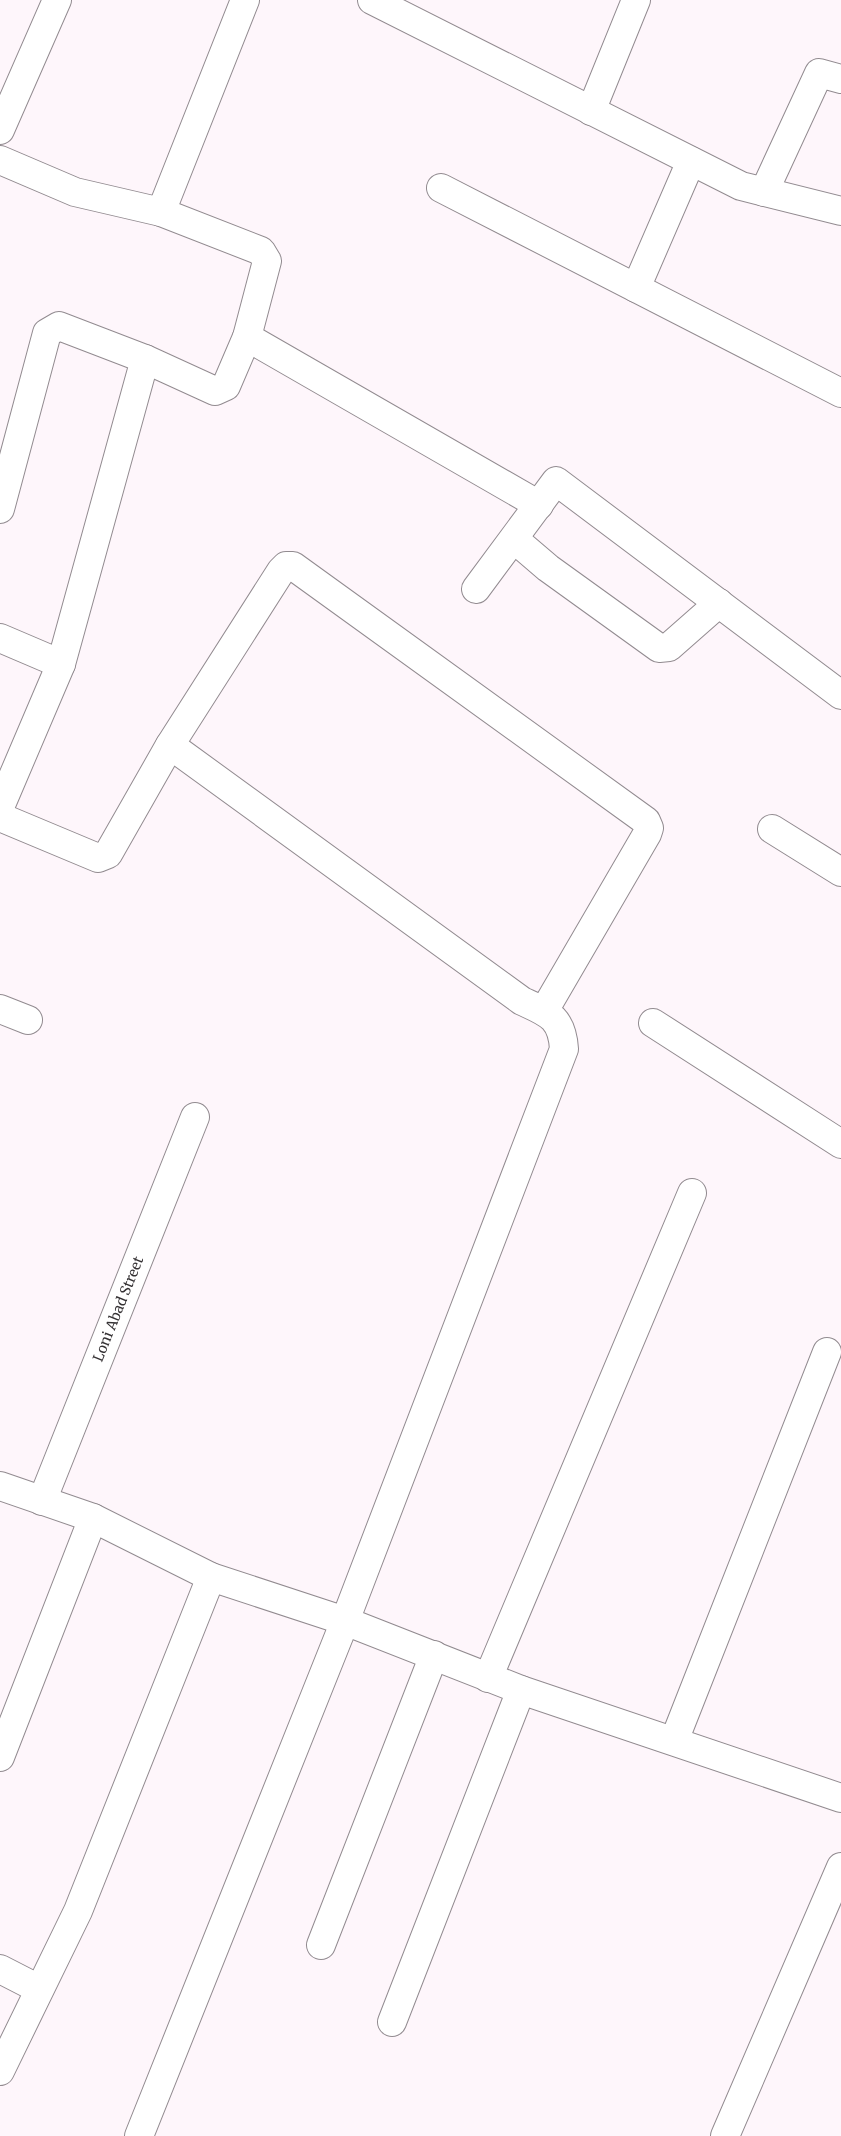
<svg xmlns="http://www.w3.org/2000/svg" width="841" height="2136" font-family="Merriweather,serif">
  <rect width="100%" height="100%" fill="#fef6fb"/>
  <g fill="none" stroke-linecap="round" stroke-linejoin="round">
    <g stroke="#928b90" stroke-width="30">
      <g id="minor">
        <path d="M372,0l369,186 100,25"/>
        <path d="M591,111l45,-111"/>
        <path d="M0,130l57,-130"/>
        <path d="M0,160l75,32 86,20 84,-212"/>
        <path d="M441,188l400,205"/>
        <path d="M764,192l55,-119 22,6"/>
        <path d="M636,288l55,-127"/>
        <path d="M247,337l292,168"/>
        <path d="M0,509l47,-176 12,-7 86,33 70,32 11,-5 21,-49 20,-76 -6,-10 -100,-39"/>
        <path d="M514,539l34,29 111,80 10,-1 50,-44"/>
        <path d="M476,589l80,-108 285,214"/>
        <path d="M0,638l61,26"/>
        <path d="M0,807l61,-143 84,-305"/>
        <path d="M0,817l98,41 10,-4 62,-109 111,-174 5,-5h7l353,255 3,7 -2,6 -103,177"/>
        <path d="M772,829l69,43"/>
        <path d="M0,1009l28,11"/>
        <path d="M653,1023l188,121"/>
        <path d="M0,1486l93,32 118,59 134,44 176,69 320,108"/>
        <path d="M42,1501l153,-384"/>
        <path d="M488,1678l204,-485"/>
        <path d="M674,1741l153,-389"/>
        <path d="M0,1757l93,-239"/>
        <path d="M321,1945l113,-290"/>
        <path d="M0,1969l39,20"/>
        <path d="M392,2022l129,-332"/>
        <path d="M0,2071l78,-160 133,-334"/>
        <path d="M139,2136l206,-515 219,-572c-2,-32 -16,-36 -42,-48l-352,-256"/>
        <path d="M725,2136l116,-269"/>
      </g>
    </g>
    <use href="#minor" stroke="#fff" stroke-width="28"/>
  </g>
  <g text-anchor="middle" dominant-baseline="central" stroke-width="4" stroke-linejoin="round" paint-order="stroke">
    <g font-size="14" fill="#353234" stroke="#fff">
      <text transform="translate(118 1309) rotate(-68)">Loni Abad Street</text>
    </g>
  </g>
</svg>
